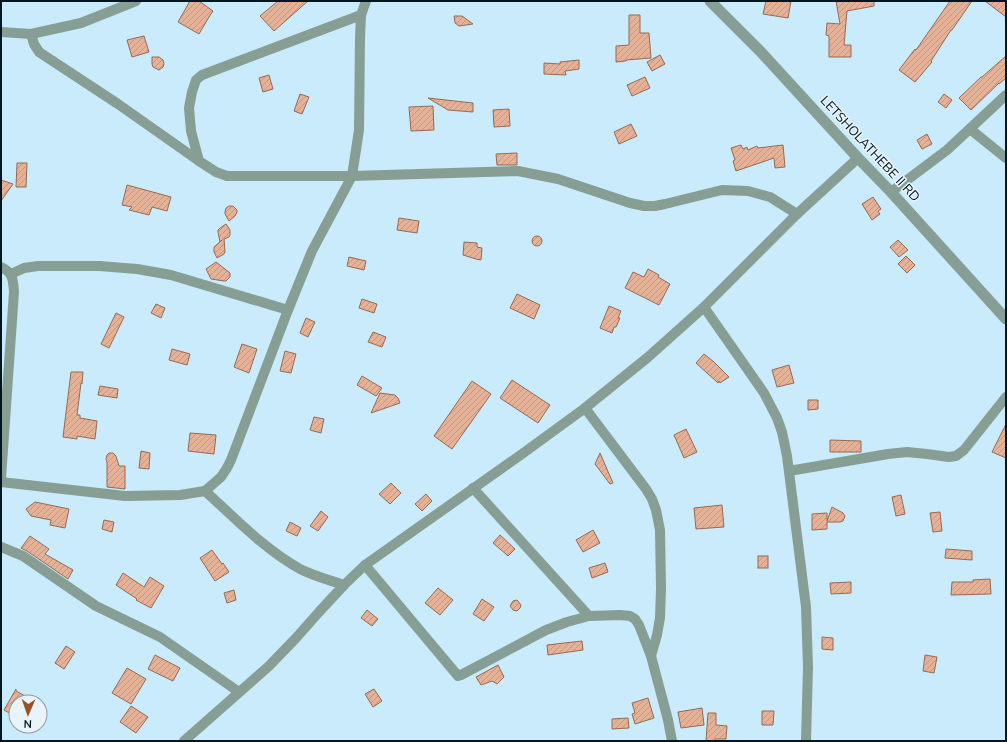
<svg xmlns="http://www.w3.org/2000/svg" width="1007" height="742" font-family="'Nunito Sans',sans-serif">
  <defs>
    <pattern id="building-hatch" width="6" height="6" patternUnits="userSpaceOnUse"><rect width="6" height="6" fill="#e5b298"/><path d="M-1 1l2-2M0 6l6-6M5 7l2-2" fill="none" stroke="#c39883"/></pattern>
  </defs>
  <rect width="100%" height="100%" fill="#c9ebfb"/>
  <g fill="url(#building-hatch)" stroke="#986951">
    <path d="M190,1h9l14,10 -4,6 -10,17 -21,-12z"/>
    <path d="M278,1h30l-34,30 -14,-15z"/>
    <path d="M766,1h25l-3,17 -25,-4z"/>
    <path d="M836,1h38v5l-27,5 -3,34h7v12h-22v-21l-3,-1 1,-12 13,1z"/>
    <path d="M950,1h22l-20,29h-1l-20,31 1,1 -17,20 -16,-12 16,-21 1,1z"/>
    <path d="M985,1h21v16z"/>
    <path d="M629,15h11v18h9l2,25 -25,2v1l-10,1v-16l13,-1z"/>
    <path d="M454,16h8l11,8 -14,2 -4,-3z"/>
    <path d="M144,36l5,16 -17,5 -5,-17z"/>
    <path d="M660,55l5,9 -13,7 -5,-9z"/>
    <path d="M1006,56v22l-7,6v-1l-28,27 -12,-12 22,-21h1z"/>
    <path d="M152,57h7l4,3 1,4 -1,3 -4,3 -6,-3 -1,-3z"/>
    <path d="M579,60v9l-14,2 1,4 -22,-1v-11l16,1v-2z"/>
    <path d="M269,75l4,14 -10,3 -4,-14z"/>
    <path d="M645,77l5,11 -18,8 -5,-11z"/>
    <path d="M300,94l9,3 -7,17 -8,-3z"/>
    <path d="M944,94l8,6 -6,8 -8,-6z"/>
    <path d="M428,98l45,5v9l-25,-2z"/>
    <path d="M433,106l1,24 -23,1 -2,-24z"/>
    <path d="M509,109l1,17 -16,1 -1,-17z"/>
    <path d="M631,124l6,12 -18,8 -5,-12z"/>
    <path d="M927,134l5,10 -10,5 -5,-9z"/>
    <path d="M741,145l2,4 4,-2 1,3 9,-4 1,2 25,-3 2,22 -10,1 -1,-10 -38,13 -3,-10 2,-1 -4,-12z"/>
    <path d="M517,153v12h-20l-1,-11z"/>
    <path d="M17,163h10l-1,24h-10z"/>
    <path d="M1,180l12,4 -12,17z"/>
    <path d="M127,185l44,12 -4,14 -15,-4 -3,8 -20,-5 3,-3 -10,-2z"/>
    <path d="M873,197l8,12 -3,2 2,3 -8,6 -10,-16z"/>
    <path d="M229,206h4l4,4v2l-2,4 -6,5 -4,-7v-2l1,-4z"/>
    <path d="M399,218l20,3 -2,12 -20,-3z"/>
    <path d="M226,224l4,6v5l-1,2 -5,2 1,13 -1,2 -7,4 -3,-6v-5l8,-7 -2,2 -2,-10v-2l2,-2z"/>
    <circle cx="537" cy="241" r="5"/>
    <path d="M898,240l10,10 -9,7 -9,-10z"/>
    <path d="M464,242l13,1v4l5,1 -1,12 -5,-1 -13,-4z"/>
    <path d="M906,256l9,9 -8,8 -9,-9z"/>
    <path d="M349,257l17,4 -2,9 -17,-4z"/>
    <path d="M216,262l14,11v4l-4,4h-2l-13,-2 -5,-10z"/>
    <path d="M648,269l11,6 -1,2 12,7 -11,21 -34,-17 8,-16 11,5z"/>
    <path d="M517,294l23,11 -6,14 -24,-11z"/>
    <path d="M362,299l15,5 -3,9 -15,-5z"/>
    <path d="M156,304l9,4 -4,10 -10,-5z"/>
    <path d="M609,306l12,5 -3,7h2l-4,9h-2l-2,6 -12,-5z"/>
    <path d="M116,313l8,4 -15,31 -8,-4z"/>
    <path d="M306,318l9,4 -7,15 -8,-4z"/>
    <path d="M373,332l13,5 -4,10 -14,-5z"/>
    <path d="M242,344l15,5 -8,24 -15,-6z"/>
    <path d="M172,349l18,5 -3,11 -18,-5z"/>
    <path d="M285,351l11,3 -5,19 -11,-2z"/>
    <path d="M704,354l10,8 15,15 -9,6 -1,-2 -1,2 -22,-20z"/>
    <path d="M789,365l5,18 -17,4 -5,-17z"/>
    <path d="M71,372h12l-1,12 -1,-1 -4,32h3v3l17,3 -2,18 -18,-3v3l-14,-2z"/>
    <path d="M362,376l20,12 -6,8 -19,-11z"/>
    <path d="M512,380l38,25 -12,18 -38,-25z"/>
    <path d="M472,381l19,13 -39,55 -18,-13z"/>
    <path d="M100,386l18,3 -1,9 -19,-3z"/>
    <path d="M380,393l15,2 3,3 2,5 -29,10z"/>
    <path d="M808,400h10v9l-10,1z"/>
    <path d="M314,417l10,2 -3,14 -11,-3z"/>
    <path d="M1006,424v34l-14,-6z"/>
    <path d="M686,429l11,23 -13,6 -10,-23z"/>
    <path d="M190,433l26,2 -2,19 -26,-3z"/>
    <path d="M830,440l31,1v11h-31z"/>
    <path d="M141,451l9,2 -1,16 -10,-1z"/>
    <path d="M109,453h4l3,3 3,10h6v23l-18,-2v-24l-1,-4 1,-4z"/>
    <path d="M600,453l13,30 -3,1 -15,-20z"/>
    <path d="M391,483l10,10 -11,11 -11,-10z"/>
    <path d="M426,494l6,7 -10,10 -7,-7z"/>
    <path d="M901,495l4,19 -9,2 -4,-19z"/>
    <path d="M35,502l34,7 -4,19 -15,-3 1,-5 -20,-4 -5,-7z"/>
    <path d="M722,505l2,22 -28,2 -2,-21z"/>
    <path d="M832,507l11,6 2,3 -2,5 -3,1h-13v7l-15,1v-16l15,-1v8z"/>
    <path d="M321,511l7,6 -10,14 -8,-5z"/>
    <path d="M940,512l2,19 -9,1 -3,-19z"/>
    <path d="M104,520l10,2 -2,10 -10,-3z"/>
    <path d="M290,522l11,6 -4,8 -11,-5z"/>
    <path d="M593,530l7,13 -17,9 -7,-12z"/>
    <path d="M500,535l15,14 -7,7 -15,-13z"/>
    <path d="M30,536l19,13 -4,5 28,16 -5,9 -41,-28 -6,-3z"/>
    <path d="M946,549l26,2v9l-27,-2z"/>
    <path d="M212,550l10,14 1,-1 6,9 -14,9 -15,-23z"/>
    <rect x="758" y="556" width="10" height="12"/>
    <path d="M605,563l3,9 -16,6 -3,-10z"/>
    <path d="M123,573l21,14 6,-10 14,9 -13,22 -15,-8 1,-1 -21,-14z"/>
    <path d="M990,579l1,15 -40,1 1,-13h21v-2z"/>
    <path d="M851,582v11l-20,1 -1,-11z"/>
    <path d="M438,588l15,12 -13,15 -15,-12z"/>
    <path d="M234,590l2,10 -9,3 -3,-10z"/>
    <path d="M482,599l12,8 -10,14 -11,-7z"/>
    <path d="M517,600l4,5 -1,3 -3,3 -4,-1 -3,-4 3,-5z"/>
    <path d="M367,610l11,9 -6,7 -11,-8z"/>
    <path d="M822,637l11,1v12l-11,-1z"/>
    <path d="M582,641l1,9 -35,5 -1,-10z"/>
    <path d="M66,646l9,6 -11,17 -9,-6z"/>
    <path d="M155,655l25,13 -7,13 -25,-12z"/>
    <path d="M925,655l12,2 -3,16 -11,-2z"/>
    <path d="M498,665l6,12 -7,7 -5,-3 -11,4 -5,-8z"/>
    <path d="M127,668l19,11 -15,25 -19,-11z"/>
    <path d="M16,689v2l20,11h-20v15l-12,-7z"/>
    <path d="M374,689l8,12 -9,6 -8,-13z"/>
    <path d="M648,698l6,20 -19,6 -3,-10 3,-1 -3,-10z"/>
    <path d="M131,706l17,11 -12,16 -16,-11z"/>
    <path d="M702,708l2,17 -23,3 -3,-16z"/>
    <path d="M762,711h12l-1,14h-11z"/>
    <path d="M708,713h8v12l11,1 -1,13h-11v2h-9z"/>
    <path d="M628,718l1,10 -17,1v-10z"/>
  </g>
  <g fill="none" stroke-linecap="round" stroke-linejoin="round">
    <g stroke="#869e94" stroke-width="10">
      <path d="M1,32l30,2 50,-11 55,-22"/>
      <path d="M31,34l3,10 5,8 79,52 81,57 17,11 11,4h125l166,-5 40,8 72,24 14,3h11l10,-2 57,-14 26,1 22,6 27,17"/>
      <path d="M970,129l36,29"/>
      <path d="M199,161l-8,-30 -2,-23 3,-16 4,-12 6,-5 159,-60"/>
      <path d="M891,192l56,-42 59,-55"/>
      <path d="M1,267c12,6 12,12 13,25l-13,186"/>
      <path d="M11,274l13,-6 14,-2h61l38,3 34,6 117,35"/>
      <path d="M704,307l60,86 13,25 5,14 5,24 19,151 2,60 -2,74"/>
      <path d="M585,408l61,81 6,10 4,11 4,20 1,59 -1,29 -3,17 -6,21"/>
      <path d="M789,471l99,-17 19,-2 20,2 22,3 7,-1 8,-6 42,-53"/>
      <path d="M1,482l124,14 55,-1 25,-4 16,-14 6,-9 4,-8 57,-150 24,-59 40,-75 7,-46 1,-92 1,-23 5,-14"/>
      <path d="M473,488l116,128"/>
      <path d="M205,491c30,27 59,58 95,78 14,7 29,11 44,16"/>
      <path d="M1,547l22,9 73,50 64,31 79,55"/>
      <path d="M365,565l93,111 3,-1 85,-45 21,-8 22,-6 31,-1 10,1 5,3 4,6 12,31 17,64 4,21"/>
      <path d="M184,741l85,-75 27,-28 23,-26 25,-27 21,-20 17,-12 140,-99 63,-46 62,-50 57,-51 93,-93 61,-56"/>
    </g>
    <path stroke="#869e94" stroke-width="11" d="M710,1l50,50 98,107 33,34 115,127"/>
  </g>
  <g text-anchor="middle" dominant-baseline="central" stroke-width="3" stroke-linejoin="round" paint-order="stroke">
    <g font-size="13" fill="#00151e" stroke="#e9f4fa">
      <text transform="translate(870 149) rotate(47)">LETSHOLATHEBE II RD</text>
    </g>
  </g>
  <rect width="1007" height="742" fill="none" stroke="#00151e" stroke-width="4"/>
  <g transform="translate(28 714) rotate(182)"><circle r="19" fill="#e9f4fa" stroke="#8c9ba2"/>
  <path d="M0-3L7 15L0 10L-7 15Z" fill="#985229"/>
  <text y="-6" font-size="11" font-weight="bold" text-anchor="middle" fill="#00151e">N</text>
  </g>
</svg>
